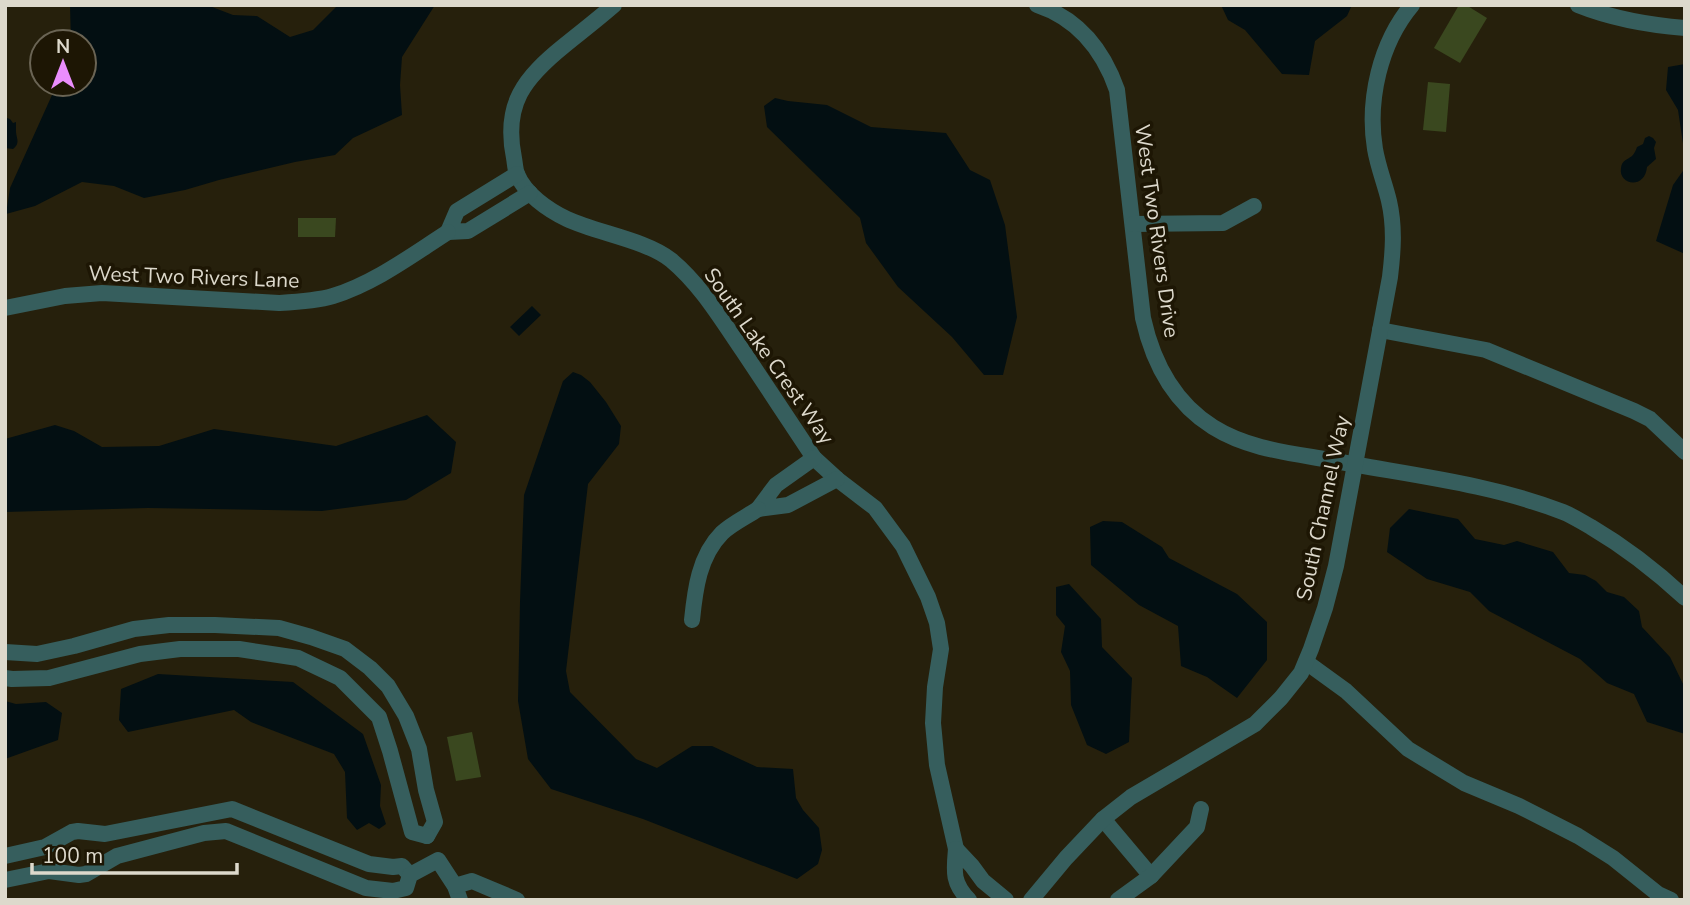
<svg xmlns="http://www.w3.org/2000/svg" width="1690" height="905" font-family="'Nunito Sans',sans-serif">
  <rect width="100%" height="100%" fill="#26200c"/>
  <g fill="#3a481f">
    <path d="M1459,5h7l21,13 -27,45 -26,-15z"/>
    <path d="M1428,82l22,2 -4,48 -23,-2z"/>
    <path d="M298,218h38l-1,19h-37z"/>
    <path d="M472,732l9,45 -25,4 -9,-44z"/>
  </g>
  <g fill="#030f12">
    <path d="M70,5h137l26,10 24,1 33,21 23,-7 25,-25h97l-33,52 -2,28 2,30 -49,23 -18,17 -40,7 -76,18 -34,10 -41,8 -30,-12 -32,-4 -47,24 -29,8 4,-26 47,-104h27v-42h-13z"/>
    <path d="M1221,5h131l-5,11 -32,25 -6,34 -27,-1 -37,-44 -17,-10z"/>
    <path d="M1685,64v93l-7,-47 -12,-20 2,-23z"/>
    <path d="M775,98l13,3 39,4 44,22 75,6 24,37 20,10 15,45 12,92 -14,58h-19l-32,-38 -54,-50 -32,-44 -6,-25 -93,-91 -3,-21z"/>
    <path d="M7,118l3,1 3,4 3,-1c0,3 0,6 0,9 0,7 5,12 -3,18l-8,-1v-28z"/>
    <path d="M1649,136l4,2 3,4 -2,6 2,11 -9,8c-2,23 -29,18 -26,1 1,-8 6,-8 11,-12 2,-2 4,-6 5,-9l6,-3 2,-6z"/>
    <path d="M1685,168v86l-29,-13 17,-56z"/>
    <path d="M532,306l9,9 -22,21 -9,-9z"/>
    <path d="M573,372l8,3 9,7 16,20 15,24 -2,18 -31,40 -22,187 4,21 66,67 21,9 35,-22h20l45,21 36,2 3,29 7,12 16,18 3,22 -4,14 -21,15 -154,-60 -92,-30 -23,-30 -10,-58 2,-99 4,-107 39,-114z"/>
    <path d="M427,415l29,27 -5,31 -45,27 -84,11 -174,-3 -143,4v-73l50,-14 19,6 28,16 57,-1 55,-17 122,17z"/>
    <path d="M1409,509l49,10 17,20 29,6 13,-4 36,11 16,21 16,2 11,6 11,11 17,5 15,14 3,16 28,30 15,31v46l-38,-12 -13,-28 -27,-11 -27,-24 -91,-48 -19,-19 -43,-13 -40,-27 3,-24z"/>
    <path d="M1103,521l19,1 40,25 7,11 68,36 30,28v38l-30,38 -30,-21 -26,-11 -3,-40 -39,-21 -48,-40 -1,-38z"/>
    <path d="M1069,584l32,35 1,28 30,31 -3,64 -23,12 -19,-9 -16,-40 -1,-34 -9,-19 4,-26 -9,-11v-28z"/>
    <path d="M158,674l135,8 70,52 18,51 -1,21 6,18 -7,5 -10,-6 -12,7 -10,-12 -2,-46 -11,-18 -83,-32 -17,-12 -106,22 -9,-12 2,-31z"/>
    <path d="M5,701l11,3 30,-2 16,11 -4,27 -53,19z"/>
  </g>
  <g fill="none" stroke-linecap="round" stroke-linejoin="round">
    <g stroke="#365e5d" stroke-width="16">
      <path d="M614,5c-16,14 -33,27 -49,40 -41,33 -62,59 -51,113 1,5 1,11 3,16 8,20 31,36 50,45 30,14 79,21 104,41 30,25 50,59 72,91 24,36 47,71 71,107l23,21 38,29 28,38 25,51 9,26 4,26 -6,38 -2,36 4,42 19,84"/>
      <path d="M1037,5c42,14 66,45 80,85l26,228c10,45 30,84 70,109 35,22 77,26 117,33 78,15 158,23 233,52 10,4 19,10 28,15 34,20 65,44 94,71"/>
      <path d="M1578,5c35,14 70,20 107,23"/>
      <path d="M517,174l-60,37 -9,21 20,-1 62,-38"/>
      <path d="M1133,224l90,-1 31,-17"/>
      <path d="M5,308l60,-12 37,-3 177,10c18,-1 37,-2 54,-7 42,-13 79,-41 115,-64"/>
      <path d="M1380,330l106,20 148,61 16,8 35,33"/>
      <path d="M814,458l-38,27 -18,24 30,-4 49,-26"/>
      <path d="M692,620c3,-30 7,-64 30,-87 9,-9 24,-16 36,-24"/>
      <path d="M5,652l32,2 37,-8 60,-17 35,-4h46l64,3 32,9 34,12 25,19 18,18 18,30 13,33 7,41 9,32 -8,14"/>
      <path d="M1306,662l40,29 62,58 56,34 55,23 59,30 35,22 45,36 13,6"/>
      <path d="M5,678l7,1 37,-1 91,-24 40,-5h59l59,9 42,20 39,39 11,34 22,81 15,4"/>
      <path d="M1103,819l48,57"/>
      <path d="M5,856l40,-9 27,-15 6,-1 27,3 127,-25 137,55 24,3 9,-1 8,9"/>
      <path d="M5,880l44,-9 30,4 7,-1 31,-18 87,-23 22,-2 140,57 27,3 13,-3 4,-13 28,-15 17,26 5,14"/>
      <path d="M455,886l17,-5 45,19"/>
      <path d="M969,900c-17,-17 -15,-29 -13,-51l16,17 11,15 23,19"/>
      <path d="M1031,900l35,-42 37,-39 28,-22 124,-73 26,-26 20,-25 10,-24 14,-41 11,-42 54,-289c3,-25 5,-50 -1,-76 -4,-17 -11,-34 -14,-52 -8,-49 5,-106 37,-144"/>
      <path d="M1118,900l33,-24 46,-49 4,-18"/>
    </g>
  </g>
  <g text-anchor="middle" dominant-baseline="central" stroke-width="7" stroke-linejoin="round" paint-order="stroke">
    <g font-size="21" fill="#ddd9cc" stroke="#1d1604">
      <text transform="translate(1157 231) rotate(82)">West Two Rivers Drive</text>
      <text transform="translate(194 277) rotate(2)">West Two Rivers Lane</text>
      <text transform="translate(769 356) rotate(55)">South Lake Crest Way</text>
      <text transform="translate(1323 508) rotate(-78)">South Channel Way</text>
    </g>
  </g>
  <rect width="1690" height="905" fill="none" stroke="#ddd9cc" stroke-width="14"/>
  <g transform="translate(63 63)"><circle r="33" fill="#1d1604" stroke="#6a6454" stroke-width="2"/>
  <path d="M0-5L12 26L0 18L-12 26Z" fill="#ea8dfd"/>
  <text y="-10" font-size="19" font-weight="bold" text-anchor="middle" fill="#ddd9cc">N</text>
  </g>
  <path d="M32 863v10h205v-10" fill="none" stroke="#ddd9cc" stroke-width="3.5"/>
  <text x="42" y="863" font-size="21" fill="#ddd9cc" stroke="#1d1604" stroke-width="5" paint-order="stroke">100 m</text>
</svg>
